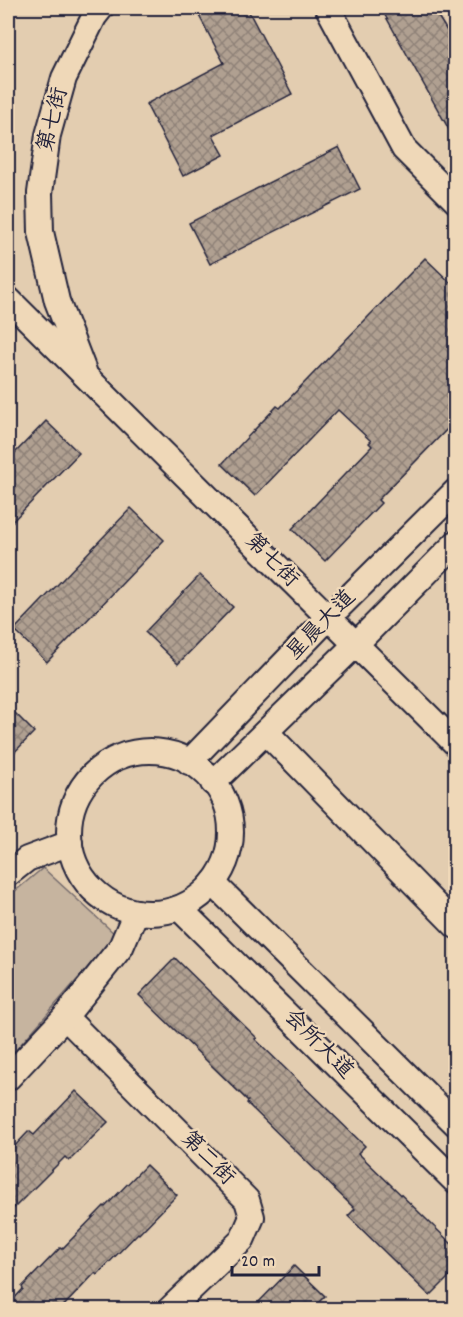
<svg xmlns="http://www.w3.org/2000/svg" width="463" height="1317" font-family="Dekko,'LXGW WenKai TC',sans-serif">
  <defs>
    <pattern id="building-cross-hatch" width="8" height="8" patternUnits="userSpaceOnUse" patternTransform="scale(1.5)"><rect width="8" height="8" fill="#b0a091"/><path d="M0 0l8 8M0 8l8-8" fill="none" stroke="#8f8278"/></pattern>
  </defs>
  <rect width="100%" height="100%" fill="#e3cdb0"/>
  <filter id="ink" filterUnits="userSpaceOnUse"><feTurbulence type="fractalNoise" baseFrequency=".0167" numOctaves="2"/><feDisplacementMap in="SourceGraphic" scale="12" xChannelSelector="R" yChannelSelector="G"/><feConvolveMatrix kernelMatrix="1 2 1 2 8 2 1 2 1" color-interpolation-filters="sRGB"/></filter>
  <g filter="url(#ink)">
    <path fill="#c6b49f" stroke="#746b6d" stroke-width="1.5" d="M43,868l73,67 -108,124v-162z"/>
    <g fill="url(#building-cross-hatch)" stroke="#22223b" stroke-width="1.5">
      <path d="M195,8h52l45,86 -79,41 11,20 -41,21 -37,-72 78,-41z"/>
      <path d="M381,8h52l11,18 12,21v95z"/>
      <path d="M339,147l21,42 -150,75 -21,-41z"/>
      <path d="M425,258l31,30v132l-78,80 3,3 -56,58 -33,-32 80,-83 -3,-3 2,-2 -33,-31 -83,86 -33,-32 55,-58 3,2z"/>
      <path d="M46,421l33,32 -71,73v-66z"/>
      <path d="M131,508l33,32 -117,122 -33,-32z"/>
      <path d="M200,575l33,32 -55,57 -33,-32z"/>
      <path d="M8,706l26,26 -26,27z"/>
      <path d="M175,958l82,80 -2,1 110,107 -7,7 98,95v22l-26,26 -82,-80 7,-7 -108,-106 1,-2 -109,-106z"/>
      <path d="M76,1091l32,31 -39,39 -4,-4 -57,57v-61l21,-22 5,4z"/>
      <path d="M146,1165l31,30 -38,39 -1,-1 -41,42 -2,-2 -35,37h-52v-5l15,-16 -1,-2 38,-39 2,1 42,-43 1,1z"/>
      <path d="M294,1266l31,30 -14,14h-60z"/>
    </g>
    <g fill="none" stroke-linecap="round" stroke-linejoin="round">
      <g stroke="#22223b" stroke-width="28">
        <g id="minor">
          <path d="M328,8l76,141 52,52"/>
          <path d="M8,299l448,445"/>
          <path d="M84,371l-27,-70 -16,-69 -1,-39 8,-58 16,-57 30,-61 7,-9"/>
          <path d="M266,732l190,194"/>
          <circle cx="150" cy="832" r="81"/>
          <path d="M189,762l139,-144 128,-127"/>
          <path d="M213,783l142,-138 101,-102"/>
          <path d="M8,874l19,-15 43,-16"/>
          <path d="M213,883l243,241"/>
          <path d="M180,909l276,273"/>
          <path d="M65,1017l182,183 5,17 -10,23 -73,70"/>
          <path d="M8,1078l57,-61 56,-70 15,-35"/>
        </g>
      </g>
      <use href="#minor" stroke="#efd8b8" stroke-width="24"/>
    </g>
  </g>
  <g text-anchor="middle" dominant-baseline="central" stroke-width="5" stroke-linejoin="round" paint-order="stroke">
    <g font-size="22" fill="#22223b" stroke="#efd8b8">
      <text transform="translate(54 120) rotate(-76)">第七街</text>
      <text transform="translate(271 561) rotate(45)">第七街</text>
      <text transform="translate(322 626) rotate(-46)">星晨大道</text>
      <text transform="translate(318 1045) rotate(45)">会所大道</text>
      <text transform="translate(207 1159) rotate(45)">第二街</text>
    </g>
  </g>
  <rect width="463" height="1317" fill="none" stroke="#efd8b8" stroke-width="30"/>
  <rect x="15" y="15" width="433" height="1287" fill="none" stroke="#22223b" stroke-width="2" filter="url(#ink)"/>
  <path d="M232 1266v9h87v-9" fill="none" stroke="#22223b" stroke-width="3"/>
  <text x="241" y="1266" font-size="18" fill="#22223b" stroke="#efd8b8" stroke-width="4.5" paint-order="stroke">20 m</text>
</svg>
